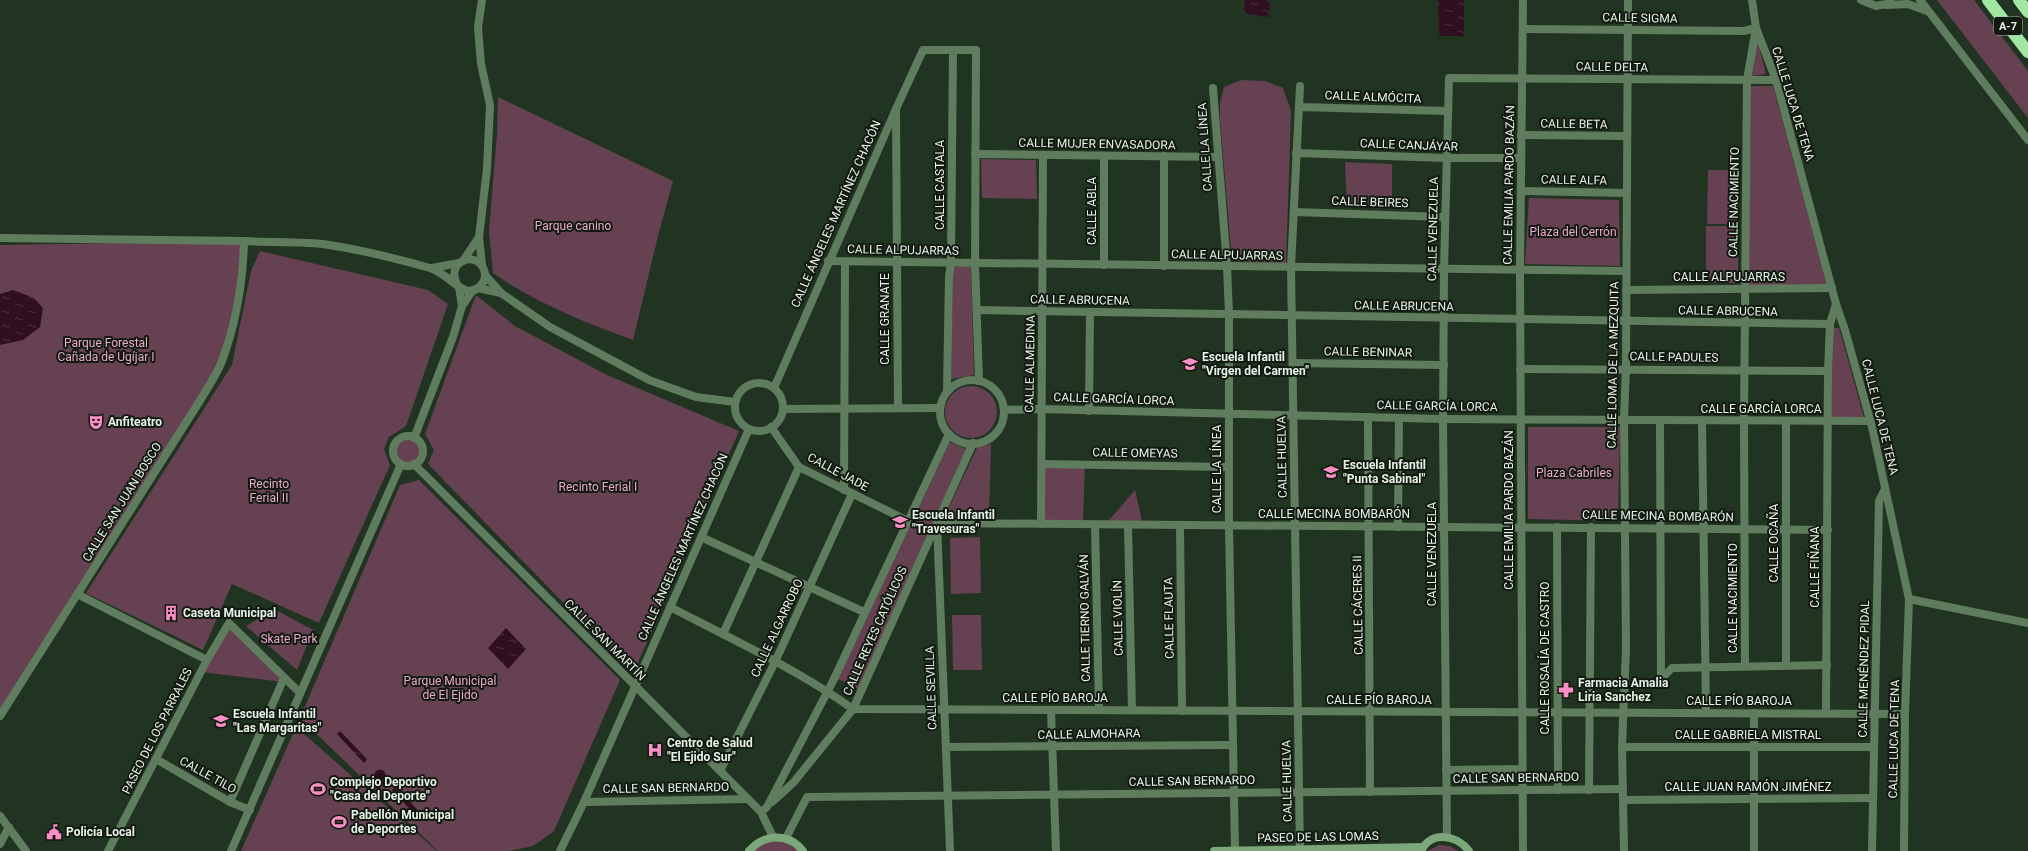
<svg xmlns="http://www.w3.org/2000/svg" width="2028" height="851" font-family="Roboto,sans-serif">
  <defs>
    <pattern id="water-ripples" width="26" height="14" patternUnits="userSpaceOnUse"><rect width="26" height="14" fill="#300f20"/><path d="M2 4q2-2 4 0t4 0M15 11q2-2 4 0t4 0" fill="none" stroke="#4e3240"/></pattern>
  </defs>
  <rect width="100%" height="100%" fill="#213421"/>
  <g fill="#654152">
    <path d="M1937,0h37l54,71v47z"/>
    <path d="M1757,39l9,35 -14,2z"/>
    <path d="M1241,80l24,1 18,7 8,23 -5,152 -54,-2 -12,-141v-17l4,-16z"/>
    <path d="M1751,86h22l54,199 -79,2z"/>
    <path d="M498,97l175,84 -15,55 -25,104c-49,-18 -97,-37 -140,-67l-4,-42 8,-97z"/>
    <path d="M981,159l55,1 1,39 -55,-1z"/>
    <path d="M1345,162l47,2v42h-45z"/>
    <path d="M1708,170h31l-1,54h-31z"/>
    <path d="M1529,198l90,2 1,66 -95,-2z"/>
    <rect x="1706" y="226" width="32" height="57"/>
    <path d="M244,241l-1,25 -22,97 -221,347v-465z"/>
    <path d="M260,251l168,39 20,14 -42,122 -17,11 -5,12 6,16 -71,158 -87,-39 -29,66 -117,-57 146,-228 19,-94z"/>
    <path d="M953,267h18l3,108 -23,4z"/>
    <path d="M476,295l39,31 92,49 132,56 -106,243 -205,-210 6,-14 -9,-16z"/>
    <path d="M1833,328h6l25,89h-33z"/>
    <circle cx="971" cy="412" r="26"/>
    <path d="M1528,427h92l-2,94 -90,-2z"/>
    <circle cx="408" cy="451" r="15"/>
    <path d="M950,442l16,7 -108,240 -20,-10z"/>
    <path d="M991,444l-2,75 -45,-1 33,-70z"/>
    <path d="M1042,464h43l-2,61 -42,-1z"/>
    <path d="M419,480l201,200 -66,151 -21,15 -24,5h-71l-138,-133 100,-233z"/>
    <path d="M1135,490l8,35h-38z"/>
    <path d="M980,537l1,56 -30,1 -1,-56z"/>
    <path d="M274,609l39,21 -16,40 -51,-44z"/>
    <path d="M952,615h29l1,55h-29z"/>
    <path d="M229,623l55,55 -1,4 -82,-10z"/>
    <path d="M296,727l141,124h-196z"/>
    <path d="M777,840l10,3 11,8h-44l14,-10z"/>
    <path d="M1439,845l11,1 8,5h-30z"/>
  </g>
  <g fill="url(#water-ripples)">
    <path d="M1245,0h21l4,4 -2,13 -21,-3 -3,-3z"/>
    <path d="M1438,0h26v36h-25z"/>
    <path d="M13,290l21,8 9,10 -3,19 -17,13 -23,5v-51z"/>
    <path d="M506,628l20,21 -18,20 -20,-21z"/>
    <path d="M340,731l27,28 -3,4 -27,-29z"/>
    <circle cx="380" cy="775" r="5.5"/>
    <path d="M396,786l26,29 -3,4 -27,-29z"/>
  </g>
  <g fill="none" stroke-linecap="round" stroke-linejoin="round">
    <g stroke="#607c5f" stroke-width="8">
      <path d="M1523,29l221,2 12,-3 -9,52 -3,341 1,244"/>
      <path d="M1300,86l-9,181 9,584"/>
      <path d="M1213,88l14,178 2,49v211l6,325"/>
      <path d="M1299,107l148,4"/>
      <path d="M896,109l2,299"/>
      <path d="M1521,135l106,1"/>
      <path d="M1296,153l150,5h75"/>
      <path d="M975,154l243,3"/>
      <path d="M1104,156v109"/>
      <path d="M1521,191l105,2"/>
      <path d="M1294,212l151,5"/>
      <path d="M0,238l244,3"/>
      <path d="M1164,266v-110"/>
      <path d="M977,310l853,14"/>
      <path d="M1293,363l151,2"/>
      <path d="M1520,369l308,2"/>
      <path d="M1089,411l1,-99"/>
      <path d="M1368,417l2,375"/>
      <path d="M1443,419l1,-150 5,-191 327,2"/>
      <path d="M1660,420l1,259"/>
      <path d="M1702,420l4,293"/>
      <path d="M771,427l28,40 109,54"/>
      <path d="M1042,464l187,3"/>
      <path d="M844,490l1,-228"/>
      <path d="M1041,524l2,-369"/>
      <path d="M1095,525l4,185"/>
      <path d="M1128,525l4,185"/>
      <path d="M1180,525l2,186"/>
      <path d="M1398,527l1,-109"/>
      <path d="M1557,527l1,263"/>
      <path d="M701,537l163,75"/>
      <path d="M77,594l130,66"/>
      <path d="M670,607c62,32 126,62 183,102l1052,5"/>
      <path d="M723,634l76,-167"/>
      <path d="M1786,665v-244"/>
      <path d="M1661,679l11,-11 155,-3"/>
      <path d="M1051,710l5,141"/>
      <path d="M1826,713l2,-342 2,-47 6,-20"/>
      <path d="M946,747l287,-2"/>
      <path d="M1622,747h252"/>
      <path d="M156,759l74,43 20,8"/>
      <path d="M1446,770l76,-1"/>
      <path d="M720,771l55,-109 77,-168"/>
      <path d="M1589,790l2,-263"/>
      <path d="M1623,800l250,-2"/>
      <path d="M230,802l54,-124"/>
      <path d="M584,802l164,-3"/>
      <path d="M786,838l21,-41 816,-8"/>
      <path d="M0,844l9,-17"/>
      <path d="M108,851l99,-191 22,-37 71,70"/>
      <path d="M950,851l-13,-328 891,7"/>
      <path d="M1754,851v-138"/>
      <path d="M1872,851l7,-350 6,-12"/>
    </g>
    <g stroke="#607c5f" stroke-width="8">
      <path d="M1752,0l4,28 20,52 60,224 9,26 27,97 37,172 -4,115 -1,137"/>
      <path d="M1861,0l15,6 15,-3"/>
      <path d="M1920,0l108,140"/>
      <path d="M1887,5l21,-1 19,7"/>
      <path d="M463,261l16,-24"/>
      <path d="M828,261l798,10"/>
      <path d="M482,265l-3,-28 8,-68 3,-64 -9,-41 -3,-37 4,-27"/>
      <path d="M432,268l27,-5"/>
      <path d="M485,275l16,18 49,34 99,53 47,17 39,5"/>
      <path d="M459,287l3,19"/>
      <path d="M478,288l23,5"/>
      <path d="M1626,290l206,-2"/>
      <circle cx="972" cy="412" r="32"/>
      <circle cx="759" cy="407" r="24"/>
      <path d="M774,388l122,-279 27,-59h53l-1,214 4,117"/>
      <path d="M947,391l2,-114 2,-15 2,-212"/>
      <path d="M783,409l157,-1"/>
      <path d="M1004,410l37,-1 402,10 428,2"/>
      <path d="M1443,419l4,418"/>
      <circle cx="408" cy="451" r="15"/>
      <path d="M414,438l39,-101 9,-31 11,-16"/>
      <path d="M414,464l347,348 12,25"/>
      <path d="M1909,599l119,24"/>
      <path d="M0,716l201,-317c7,-12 16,-25 21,-38 14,-38 21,-79 22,-120 28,2 57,0 85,4 33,5 69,14 101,23 13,3 28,22 39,23 10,0 19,-11 15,-21 -7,-20 -37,-10 -28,12"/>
      <path d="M772,802l21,-19 60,-74 120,-266"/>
      <path d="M761,812l6,-5 66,-126 116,-247"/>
      <path d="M0,816l26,35"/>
      <path d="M231,851l170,-387"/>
      <path d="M560,851l24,-49 165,-373"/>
      <path d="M1523,851l-3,-581 3,-270"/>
      <path d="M1624,851l-2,-104 4,-99 -2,-229 2,-51 2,-368"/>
    </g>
    <g stroke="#7ba77a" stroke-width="8">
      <path d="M749,851c15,-17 39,-19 54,0"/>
      <path d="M1214,851l209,-4"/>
      <path d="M1421,851c10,-21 36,-16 48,0"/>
    </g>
    <g stroke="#a1e7a1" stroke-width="12">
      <path d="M1988,0l40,52"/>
      <path d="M2019,0l9,12"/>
    </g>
  </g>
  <defs>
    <g id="school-bare" transform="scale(1.2)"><path d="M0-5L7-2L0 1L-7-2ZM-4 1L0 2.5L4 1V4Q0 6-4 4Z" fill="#fb8fc5" stroke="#111910" stroke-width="2.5" paint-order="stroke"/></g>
    <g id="theatre-bare" transform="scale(1.2)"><path d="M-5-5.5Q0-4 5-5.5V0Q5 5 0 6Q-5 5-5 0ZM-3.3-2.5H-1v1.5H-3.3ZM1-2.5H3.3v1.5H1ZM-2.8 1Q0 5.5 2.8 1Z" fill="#fb8fc5" stroke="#111910" stroke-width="2.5" paint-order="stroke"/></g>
    <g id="building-bare" transform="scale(1.2)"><path d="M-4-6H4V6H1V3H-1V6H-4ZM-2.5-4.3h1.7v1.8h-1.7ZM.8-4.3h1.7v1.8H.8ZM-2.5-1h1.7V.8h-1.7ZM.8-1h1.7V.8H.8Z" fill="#fb8fc5" stroke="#111910" stroke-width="2.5" paint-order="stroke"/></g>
    <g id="pharmacy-bare" transform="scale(1.2)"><path d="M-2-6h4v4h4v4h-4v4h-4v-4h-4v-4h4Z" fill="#fb8fc5" stroke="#111910" stroke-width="2.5" paint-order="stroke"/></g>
    <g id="hospital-bare" transform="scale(1.2)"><path d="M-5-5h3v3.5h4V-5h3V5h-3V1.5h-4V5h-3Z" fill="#fb8fc5" stroke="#111910" stroke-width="2.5" paint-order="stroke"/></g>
    <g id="stadium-bare" transform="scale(1.2)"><path d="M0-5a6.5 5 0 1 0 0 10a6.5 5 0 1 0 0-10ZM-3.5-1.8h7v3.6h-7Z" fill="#fb8fc5" stroke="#111910" stroke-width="2.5" paint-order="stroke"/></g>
    <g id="civic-bare" transform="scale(1.2)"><path d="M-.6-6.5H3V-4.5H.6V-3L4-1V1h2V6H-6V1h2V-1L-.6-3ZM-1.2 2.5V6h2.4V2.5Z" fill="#fb8fc5" stroke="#111910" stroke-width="2.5" paint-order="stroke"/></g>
  </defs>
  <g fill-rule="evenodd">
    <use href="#school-bare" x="1190" y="364"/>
    <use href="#theatre-bare" x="96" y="422"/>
    <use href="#school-bare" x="1331" y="472"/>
    <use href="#school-bare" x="900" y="522"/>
    <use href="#building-bare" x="171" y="613"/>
    <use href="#pharmacy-bare" x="1566" y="690"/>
    <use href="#school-bare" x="221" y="721"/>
    <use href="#hospital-bare" x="655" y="750"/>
    <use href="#stadium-bare" x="318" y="789"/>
    <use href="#stadium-bare" x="339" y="822"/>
    <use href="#civic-bare" x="54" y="832"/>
  </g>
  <g text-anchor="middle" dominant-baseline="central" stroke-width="4" stroke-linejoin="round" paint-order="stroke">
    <rect fill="#111910" stroke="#a7b2a6" stroke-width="1" x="1994" y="17" width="28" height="18" rx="3"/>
    <g font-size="11" font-weight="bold" fill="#e7f3e6">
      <text x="2008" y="26">A-7</text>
    </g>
    <g font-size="12" fill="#e7f3e6" stroke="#111910">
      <text transform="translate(1640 18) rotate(1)">CALLE SIGMA</text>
      <text transform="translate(1612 67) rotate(1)">CALLE DELTA</text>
      <text transform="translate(1373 97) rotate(2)">CALLE ALMÓCITA</text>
      <text transform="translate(1793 104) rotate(73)">CALLE LUCA DE TENA</text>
      <text transform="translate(1574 124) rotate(1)">CALLE BETA</text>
      <text transform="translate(1097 144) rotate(1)">CALLE MUJER ENVASADORA</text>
      <text transform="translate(1409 145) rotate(2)">CALLE CANJÁYAR</text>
      <text transform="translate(1205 147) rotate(-94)">CALLE LA LÍNEA</text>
      <text transform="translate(1574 180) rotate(1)">CALLE ALFA</text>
      <text transform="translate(940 185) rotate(-90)">CALLE CASTALA</text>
      <text transform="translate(1509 185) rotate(-89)">CALLE EMILIA PARDO BAZÁN</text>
      <text transform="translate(1370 202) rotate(2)">CALLE BEIRES</text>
      <text transform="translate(1734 202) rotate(-89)">CALLE NACIMIENTO</text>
      <text transform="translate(1092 211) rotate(-90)">CALLE ABLA</text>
      <text transform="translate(836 214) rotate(-66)">CALLE ÁNGELES MARTÍNEZ CHACÓN</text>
      <text transform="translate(1433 229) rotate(-89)">CALLE VENEZUELA</text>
      <text transform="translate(903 250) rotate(1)">CALLE ALPUJARRAS</text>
      <text transform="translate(1227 255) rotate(1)">CALLE ALPUJARRAS</text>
      <text x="1729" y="277">CALLE ALPUJARRAS</text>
      <text transform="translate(1080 300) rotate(1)">CALLE ABRUCENA</text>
      <text transform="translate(1404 306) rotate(1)">CALLE ABRUCENA</text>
      <text transform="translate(1728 311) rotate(1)">CALLE ABRUCENA</text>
      <text transform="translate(885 319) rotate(-90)">CALLE GRANATE</text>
      <text transform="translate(1368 352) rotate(1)">CALLE BENINAR</text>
      <text transform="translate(1674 357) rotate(1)">CALLE PADULES</text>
      <text transform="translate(1030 364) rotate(-89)">CALLE ALMEDINA</text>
      <text transform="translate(1613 365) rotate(-89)">CALLE LOMA DE LA MEZQUITA</text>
      <text transform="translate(1114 399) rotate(2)">CALLE GARCÍA LORCA</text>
      <text transform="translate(1437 406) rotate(1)">CALLE GARCÍA LORCA</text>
      <text x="1761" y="409">CALLE GARCÍA LORCA</text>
      <text transform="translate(1880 417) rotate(76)">CALLE LUCA DE TENA</text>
      <text transform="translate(1135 453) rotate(1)">CALLE OMEYAS</text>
      <text transform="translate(1282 457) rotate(-91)">CALLE HUELVA</text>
      <text transform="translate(1217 469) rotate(-90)">CALLE LA LÍNEA</text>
      <text transform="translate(838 472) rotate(28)">CALLE JADE</text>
      <text transform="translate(122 502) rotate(-58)">CALLE SAN JUAN BOSCO</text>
      <text transform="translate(1509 510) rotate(-90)">CALLE EMILIA PARDO BAZÁN</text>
      <text x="1334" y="514">CALLE MECINA BOMBARÓN</text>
      <text transform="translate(1658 516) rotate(1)">CALLE MECINA BOMBARÓN</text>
      <text transform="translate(1774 543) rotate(-90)">CALLE OCAÑA</text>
      <text transform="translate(683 547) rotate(-66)">CALLE ÁNGELES MARTÍNEZ CHACÓN</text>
      <text transform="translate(1432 554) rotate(-90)">CALLE VENEZUELA</text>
      <text transform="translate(1815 567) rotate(-90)">CALLE FIÑANA</text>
      <text transform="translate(1733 598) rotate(-90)">CALLE NACIMIENTO</text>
      <text transform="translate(1358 605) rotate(-91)">CALLE CÁCERES II</text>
      <text transform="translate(1085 618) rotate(-91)">CALLE TIERNO GALVÁN</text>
      <text transform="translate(1118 618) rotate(-91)">CALLE VIOLÍN</text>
      <text transform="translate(1169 618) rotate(-91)">CALLE FLAUTA</text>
      <text transform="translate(777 628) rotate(-65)">CALLE ALGARROBO</text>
      <text transform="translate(875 631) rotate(-66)">CALLE REYES CATÓLICOS</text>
      <text transform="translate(605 640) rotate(45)">CALLE SAN MARTÍN</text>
      <text transform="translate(1545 658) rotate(-90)">CALLE ROSALÍA DE CASTRO</text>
      <text transform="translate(1864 669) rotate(-89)">CALLE MENÉNDEZ PIDAL</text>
      <text transform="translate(931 688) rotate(-92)">CALLE SEVILLA</text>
      <text x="1055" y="698">CALLE PÍO BAROJA</text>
      <text x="1379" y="700">CALLE PÍO BAROJA</text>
      <text x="1739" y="701">CALLE PÍO BAROJA</text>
      <text transform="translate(157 731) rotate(-63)">PASEO DE LOS PARRALES</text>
      <text transform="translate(1089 734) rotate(-1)">CALLE ALMOHARA</text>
      <text x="1748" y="735">CALLE GABRIELA MISTRAL</text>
      <text transform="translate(1894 739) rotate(-89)">CALLE LUCA DE TENA</text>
      <text transform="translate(208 775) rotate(29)">CALLE TILO</text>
      <text transform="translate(1516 778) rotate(-1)">CALLE SAN BERNARDO</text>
      <text transform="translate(1192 781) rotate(-1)">CALLE SAN BERNARDO</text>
      <text transform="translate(1287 781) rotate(-91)">CALLE HUELVA</text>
      <text x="1748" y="787">CALLE JUAN RAMÓN JIMÉNEZ</text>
      <text transform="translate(666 788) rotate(-1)">CALLE SAN BERNARDO</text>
      <text transform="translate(1318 837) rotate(-1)">PASEO DE LAS LOMAS</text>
    </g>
    <g font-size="12" fill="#eda9c9" stroke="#111910">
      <text x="573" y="226">Parque canino</text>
      <text x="1573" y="232">Plaza del Cerrón</text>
      <text x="106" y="343">Parque Forestal<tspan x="106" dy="14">Cañada de Ugíjar I</tspan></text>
      <text x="1574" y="473">Plaza Cabriles</text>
      <text x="269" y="484">Recinto<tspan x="269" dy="14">Ferial II</tspan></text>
      <text x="598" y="487">Recinto Ferial I</text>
      <text x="289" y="639">Skate Park</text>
      <text x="450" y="681">Parque Municipal<tspan x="450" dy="14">de El Ejido</tspan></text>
    </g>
    <g font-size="12" font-weight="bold" fill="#e7f3e6" stroke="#111910" text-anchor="start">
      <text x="1202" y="357">Escuela Infantil<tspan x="1202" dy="14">"Virgen del Carmen"</tspan></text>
      <text x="108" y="422">Anfiteatro</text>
      <text x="1343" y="465">Escuela Infantil<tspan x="1343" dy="14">"Punta Sabinal"</tspan></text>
      <text x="912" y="515">Escuela Infantil<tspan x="912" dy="14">"Travesuras"</tspan></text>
      <text x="183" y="613">Caseta Municipal</text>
      <text x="1578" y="683">Farmacia Amalia<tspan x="1578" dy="14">Liria Sanchez</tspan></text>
      <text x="233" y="714">Escuela Infantil<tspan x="233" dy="14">"Las Margaritas"</tspan></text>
      <text x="667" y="743">Centro de Salud<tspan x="667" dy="14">"El Ejido Sur"</tspan></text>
      <text x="330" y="782">Complejo Deportivo<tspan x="330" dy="14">"Casa del Deporte"</tspan></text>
      <text x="351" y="815">Pabellón Municipal<tspan x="351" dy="14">de Deportes</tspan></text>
      <text x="66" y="832">Policía Local</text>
    </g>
  </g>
</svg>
